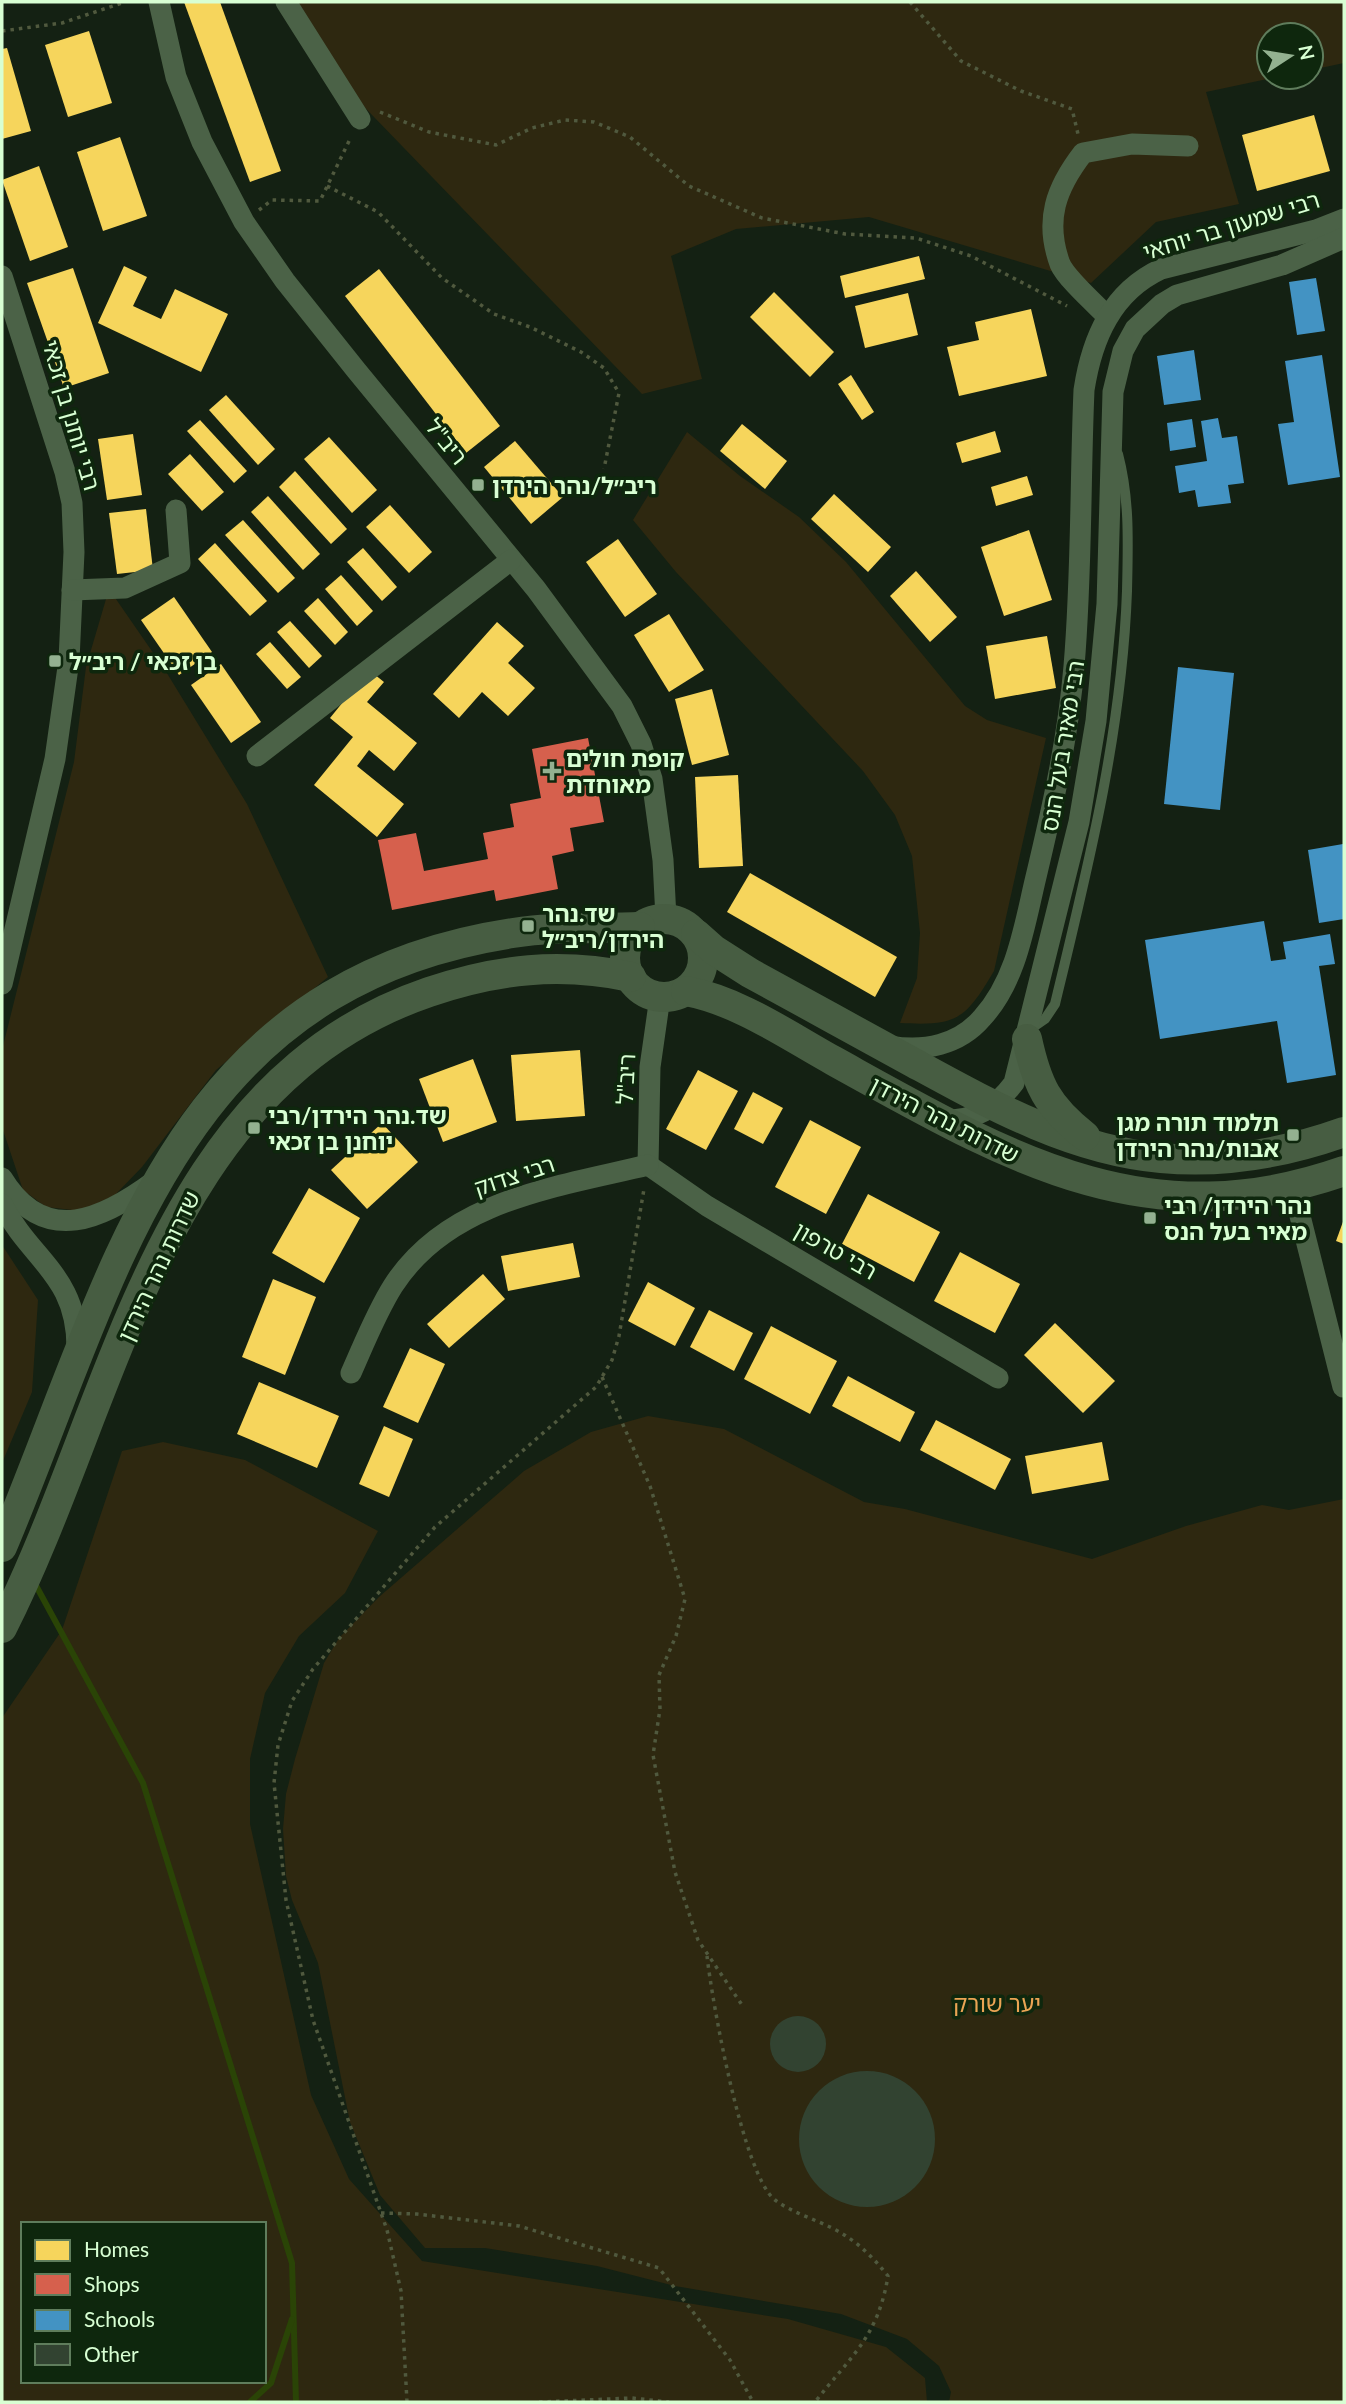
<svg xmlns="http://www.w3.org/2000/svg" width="1346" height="2404" font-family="Lato,'Noto Sans Hebrew',sans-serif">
  <rect width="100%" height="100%" fill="#142113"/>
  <g fill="#2e2810" fill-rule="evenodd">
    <path d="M288,2h1056v61l-33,7v-35h-42v42h8l-71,15 33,112 -83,18 -65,61 -222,-66 -133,12 -65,27 31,123 -60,15 -298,-308z"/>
    <path d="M687,432l53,44 59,41 47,45 119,144 22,14 59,18 -52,233c-29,49 -37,55 -94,52l17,-45 3,-45 -8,-77 -17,-41 -32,-44 -187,-199 -43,-52z"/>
    <path d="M109,589l56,81 82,134 81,173 -112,93 -74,97 -27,28 -34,16 -35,-4 -23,-17 -21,-63v-77l72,-288 12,-95z"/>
    <path d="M2,1245l36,55 -6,92 -30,71z"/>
    <path d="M648,1416l76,13 140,73 41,7 187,50 94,-33 76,-21 27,5 55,-11v903h-395l2,-10 -12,-26 -32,-27 -66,-25 -166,-28 -78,-20 -112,-18h-60l-45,-53 -30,-73 -32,-159 -26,-63 -6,-24 -3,-47 3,-35 9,-35 29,-96 15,-25 40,-41 145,-126 67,-39z"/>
    <path d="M163,1442l82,18 133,71 -33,62 -46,43 -34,57 -15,66v65l61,271 38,84 73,82 366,58 98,28 39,31 2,24h-925v-684l60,-88 60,-179zM23,2224h241v157h-241z"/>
  </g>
  <g fill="#f6d55c">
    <path d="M184,2h36l61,169 -31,11z"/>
    <path d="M89,31l23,72 -44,14 -23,-72z"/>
    <path d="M7,48l24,83 -29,8v-90z"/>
    <path d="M1314,115l16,56 -73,20 -15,-56z"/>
    <path d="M120,137l27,79 -44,15 -26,-79z"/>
    <path d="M39,166l29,81 -38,14 -28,-81z"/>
    <path d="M919,256l6,23 -80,19 -5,-22z"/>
    <path d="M124,266l23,11 -14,29 28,13 14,-30 53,25 -27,58 -103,-49z"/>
    <path d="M73,268l36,105 -45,15 -37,-105z"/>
    <path d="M379,269l121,157 -34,27 -121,-157z"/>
    <path d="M774,292l60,60 -24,25 -60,-60z"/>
    <path d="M908,293l10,42 -53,13 -10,-42z"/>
    <path d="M1031,309l16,67 -88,20 -12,-49 32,-7 -4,-18z"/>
    <path d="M851,375l23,37 -12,8 -24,-36z"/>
    <path d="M226,395l49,54 -17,16 -49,-55z"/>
    <path d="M200,420l47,51 -13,12 -47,-52z"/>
    <path d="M742,424l45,37 -22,28 -45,-38z"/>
    <path d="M995,431l6,21 -39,11 -6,-20z"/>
    <path d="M133,434l9,61 -35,5 -9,-61z"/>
    <path d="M329,437l48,53 -25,23 -48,-54z"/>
    <path d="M515,441l48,56 -32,27 -47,-57z"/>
    <path d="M190,454l34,38 -22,19 -34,-37z"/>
    <path d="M295,471l52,58 -16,15 -52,-57z"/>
    <path d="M1027,476l6,19 -37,11 -5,-19z"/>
    <path d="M834,494l57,53 -23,25 -57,-53z"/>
    <path d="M268,496l52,58 -17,16 -52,-58z"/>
    <path d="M390,505l42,47 -23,21 -43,-46z"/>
    <path d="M146,509l7,61 -36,4 -8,-61z"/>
    <path d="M243,520l52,58 -17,15 -53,-58z"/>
    <path d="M1029,530l23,70 -48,16 -23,-69z"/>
    <path d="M618,539l39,55 -32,23 -39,-55z"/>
    <path d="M215,543l52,58 -17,15 -52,-57z"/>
    <path d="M363,548l34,39 -15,14 -35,-39z"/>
    <path d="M916,571l41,46 -27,25 -40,-46z"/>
    <path d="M341,575l32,36 -16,15 -32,-37z"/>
    <path d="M174,597l38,55 -33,23 -38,-55z"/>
    <path d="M318,598l30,34 -13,13 -31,-34z"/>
    <path d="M669,614l35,56 -35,22 -35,-57z"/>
    <path d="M290,621l32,35 -13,12 -32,-36z"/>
    <path d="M497,622l27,24 -16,17 27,25 -27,28 -26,-24 -23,26 -26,-24z"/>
    <path d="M1047,636l9,52 -61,11 -9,-53z"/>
    <path d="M270,642l31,35 -14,12 -31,-35z"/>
    <path d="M221,664l40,58 -30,21 -40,-58z"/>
    <path d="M369,670l15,12 -17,20 50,41 -23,28 -25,-21 -12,16 47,38 -27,33 -63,-52 39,-48 -23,-19z"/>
    <path d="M712,689l17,66 -37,10 -17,-66z"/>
    <path d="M738,775l5,91 -44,2 -4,-91z"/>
    <path d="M750,873l147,84 -22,40 -148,-85z"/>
    <path d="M580,1050l5,66 -69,5 -5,-66z"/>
    <path d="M473,1059l24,63 -54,20 -24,-63z"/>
    <path d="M698,1070l40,21 -32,59 -40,-21z"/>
    <path d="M753,1092l30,16 -20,36 -29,-15z"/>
    <path d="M810,1120l51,27 -35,67 -51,-27z"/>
    <path d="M382,1123l36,39 -51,47 -36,-39z"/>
    <path d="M309,1188l51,30 -36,65 -52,-30z"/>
    <path d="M868,1194l72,38 -26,50 -72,-38z"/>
    <path d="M1344,1219v25l-8,-3z"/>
    <path d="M573,1243l7,34 -72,14 -7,-35z"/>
    <path d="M960,1252l60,32 -25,49 -61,-32z"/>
    <path d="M483,1274l22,25 -56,49 -22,-24z"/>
    <path d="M273,1279l43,18 -31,78 -43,-18z"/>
    <path d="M648,1282l47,26 -20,38 -47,-25z"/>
    <path d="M709,1310l44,23 -19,38 -44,-24z"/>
    <path d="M1055,1323l60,58 -32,32 -59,-58z"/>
    <path d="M771,1326l66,35 -27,53 -66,-35z"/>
    <path d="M410,1348l35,16 -27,59 -35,-16z"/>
    <path d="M848,1376l67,36 -15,30 -68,-36z"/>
    <path d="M259,1382l80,34 -22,52 -80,-34z"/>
    <path d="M936,1420l75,39 -16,31 -75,-40z"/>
    <path d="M384,1426l29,13 -24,58 -30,-13z"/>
    <path d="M1102,1442l7,38 -77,14 -7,-38z"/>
  </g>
  <path fill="#d6604d" d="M588,738l16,84 -34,6 4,23 -22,5 6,33 -62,12 -2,-11 -102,20 -14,-70 38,-7 8,38 64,-12 -5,-26 31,-6 -4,-23 31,-6 -9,-49z"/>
  <g fill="#4393c3">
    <path d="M1316,278l9,53 -28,4 -8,-53z"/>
    <path d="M1194,350l7,50 -37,5 -7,-49z"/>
    <path d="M1322,355l18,122 -52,8 -10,-61 16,-2 -9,-61z"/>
    <path d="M1218,418l4,20 15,-2 7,47 -16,2 3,18 -33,4 -3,-17 -16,3 -4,-27 32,-5 -6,-40z"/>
    <path d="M1192,419l4,28 -26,4 -3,-28z"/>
    <path d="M1178,667l56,6 -14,137 -56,-6z"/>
    <path d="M1343,844l1,75 -25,4 -11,-73z"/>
    <path d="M1264,921l7,40 15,-2 -3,-17 47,-8 5,30 -16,2 17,109 -49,8 -10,-62 -117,18 -15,-99z"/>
  </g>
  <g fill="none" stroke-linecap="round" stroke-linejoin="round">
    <g stroke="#2a4406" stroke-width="6">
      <path d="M33,1580l110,203 149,480 4,139"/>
      <path d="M250,2402l21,-19 21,-64"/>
    </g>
  </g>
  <g fill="#324331">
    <circle cx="798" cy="2044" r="28"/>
    <circle cx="867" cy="2139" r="68"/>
  </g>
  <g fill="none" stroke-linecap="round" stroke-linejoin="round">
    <g stroke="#50593e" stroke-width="3.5" stroke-dasharray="3.5 5" stroke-linecap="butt">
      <path d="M910,2l51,59 60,30 51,18 6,25"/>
      <path d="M2,31l60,-8 63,-21"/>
      <path d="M380,112l49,20 67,13 36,-17 33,-8 29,2 36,15 59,49 73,32 83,16 71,4 55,18 96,50"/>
      <path d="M327,186l51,26 64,66 52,36 36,13 51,25 23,16 15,25 -15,76"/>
      <path d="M259,210l13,-10 48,1 31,-64"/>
      <path d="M602,1377l48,109 35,113 -9,37 -17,39 1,34 -7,46 22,117 23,68 44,65"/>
      <path d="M707,1956c5,45 36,219 68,244 16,12 39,19 57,28 24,12 40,28 56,48 -10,61 -37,80 -73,126"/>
      <path d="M381,2213l36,1 102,12 140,42 71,92 23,42"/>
      <path d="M407,2402l-6,-111 -14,-61 -74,-210 -27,-120 -12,-117 4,-38 14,-44 21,-32 122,-142 161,-140 16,-27 7,-24 25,-147"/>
      <path d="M539,2402l93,-4 37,4"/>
    </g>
    <path stroke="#4b6247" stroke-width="10" d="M1029,1030l16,-11 10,-15c33,-137 67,-272 72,-413 1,-47 3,-91 -9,-137"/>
    <g stroke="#4b6247" stroke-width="21">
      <path d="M159,2l17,75 26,65 42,80 41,59 71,89 180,219 86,117 19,38 11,35 11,81 3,58"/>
      <path d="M286,2l74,117"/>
      <path d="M2,276l63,196 7,31 2,49 -5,108 -14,99 -53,225"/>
      <path d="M1107,316c-12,-12 -41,-38 -47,-52 -16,-44 -4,-76 23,-111l49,-9 56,2"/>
      <path d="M72,590l53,-2 55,-25 -4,-53"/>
      <path d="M257,756l254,-196"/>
      <path d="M890,1046c34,6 69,-1 92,-28 34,-37 42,-90 53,-137 17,-71 33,-142 39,-215 8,-92 6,-184 10,-276 8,-52 28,-98 77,-121l155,-39 28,-11"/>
      <path d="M943,1120c33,1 52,-12 71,-37l65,-261 17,-101 11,-117 6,-212 10,-41 12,-22 27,-25 15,-9 105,-30 62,-27"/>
      <path d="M648,1165l59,41 291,172"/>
      <path d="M648,1165l2,-98 10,-70"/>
      <path d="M2,1178c43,71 103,40 154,2"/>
      <path d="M1293,1188l50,199"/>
      <path d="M2,1204c29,57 76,71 75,146"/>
      <path d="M351,1373c13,-29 25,-60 42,-87 55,-86 164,-99 255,-121"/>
    </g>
    <g stroke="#475d42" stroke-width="30">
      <circle cx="664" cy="958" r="39"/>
      <path d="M696,934l18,16 36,23c55,30 109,60 164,90 77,42 157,87 247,95 63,6 124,-5 183,-26"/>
      <path d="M686,991c53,10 101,44 148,70 170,94 310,180 510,110"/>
      <path d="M1027,1039c10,46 20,67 58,97"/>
      <path d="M2,1547c114,-270 168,-562 511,-614 43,-7 85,-4 127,-6"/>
      <path d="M2,1628c115,-226 154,-543 427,-636 68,-23 131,-30 202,-15"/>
    </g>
  </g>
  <g fill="#93b190" stroke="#0e270d" stroke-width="2.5">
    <rect x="471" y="478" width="14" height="14" rx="3.5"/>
    <rect x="48" y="654" width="14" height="14" rx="3.5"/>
    <path d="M548.5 760.5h7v7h7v7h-7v7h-7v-7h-7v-7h7z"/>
    <rect x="521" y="919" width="14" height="14" rx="3.5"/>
    <rect x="247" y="1121" width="14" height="14" rx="3.5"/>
    <rect x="1286" y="1128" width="14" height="14" rx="3.5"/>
    <rect x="1143" y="1211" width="14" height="14" rx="3.5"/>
  </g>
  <g text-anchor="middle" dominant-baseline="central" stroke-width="7" stroke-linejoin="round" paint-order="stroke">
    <g font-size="23" fill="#d8ffd3" stroke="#0e270d">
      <text transform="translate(1231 225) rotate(-17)">רבי שמעון בר יוחאי</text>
      <text transform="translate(72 415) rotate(74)">רבי יוחנן בן זכאי</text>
      <text transform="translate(447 441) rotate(51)">ריב"ל</text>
      <text transform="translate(1062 746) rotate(-81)">רבי מאיר בעל הנס</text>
      <text transform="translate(625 1079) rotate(-87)">ריב"ל</text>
      <text transform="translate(945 1119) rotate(27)">שדרות נהר הירדן</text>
      <text transform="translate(514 1175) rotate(-18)">רבי צדוק</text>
      <text transform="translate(836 1250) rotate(30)">רבי טרפון</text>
      <text transform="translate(158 1266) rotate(-65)">שדרות נהר הירדן</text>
    </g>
    <g font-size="23" font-weight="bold" fill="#d8ffd3" stroke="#0e270d" text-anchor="start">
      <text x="492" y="485">ריב״ל/נהר הירדן</text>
      <text x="69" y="661">בן זכאי / ריב״ל</text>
      <text x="566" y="758">קופת חולים<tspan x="566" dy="26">מאוחדת</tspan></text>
      <text x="542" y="913">שד.נהר<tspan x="542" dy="26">הירדן/ריב״ל</tspan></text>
      <text x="268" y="1115">שד.נהר הירדן/רבי<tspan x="268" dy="26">יוחנן בן זכאי</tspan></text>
      <text x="1279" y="1122" text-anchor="end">תלמוד תורה מגן<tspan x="1279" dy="26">אבות/נהר הירדן</tspan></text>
      <text x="1164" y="1205">נהר הירדן/ רבי<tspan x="1164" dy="26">מאיר בעל הנס</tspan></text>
    </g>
    <g font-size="23" fill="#eaa454" stroke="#0e270d">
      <text x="997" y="2003">יער שורק</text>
    </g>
  </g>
  <rect width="1346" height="2404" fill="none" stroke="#d8ffd3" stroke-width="7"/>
  <rect x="21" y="2222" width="245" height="161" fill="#0e270d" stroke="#5f7d5c" stroke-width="2"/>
  <rect x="35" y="2240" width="35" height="21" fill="#f6d55c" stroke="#5f7d5c" stroke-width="2"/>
  <text x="84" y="2257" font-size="21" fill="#d8ffd3">Homes</text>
  <rect x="35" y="2274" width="35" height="21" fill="#d6604d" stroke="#5f7d5c" stroke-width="2"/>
  <text x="84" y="2292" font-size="21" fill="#d8ffd3">Shops</text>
  <rect x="35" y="2310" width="35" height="21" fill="#4393c3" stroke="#5f7d5c" stroke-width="2"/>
  <text x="84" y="2327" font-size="21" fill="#d8ffd3">Schools</text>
  <rect x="35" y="2344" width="35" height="21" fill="#324331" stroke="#5f7d5c" stroke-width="2"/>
  <text x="84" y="2362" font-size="21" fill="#d8ffd3">Other</text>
  <g transform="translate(1290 56) rotate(78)"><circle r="33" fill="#0e270d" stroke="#5f7d5c" stroke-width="2"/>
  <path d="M0-5L12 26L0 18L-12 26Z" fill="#93b190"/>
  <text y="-10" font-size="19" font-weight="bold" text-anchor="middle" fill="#d8ffd3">N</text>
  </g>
</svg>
